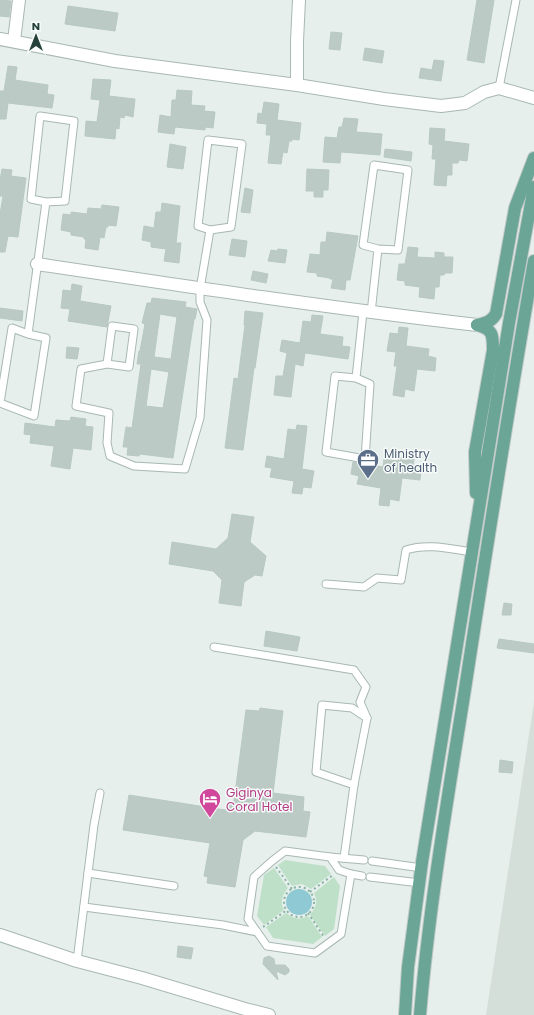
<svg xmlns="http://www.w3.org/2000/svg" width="534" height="1015" font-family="Poppins,sans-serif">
  <rect width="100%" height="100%" fill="#e6efeb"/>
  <path fill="#d4dfda" d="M534,702v313h-48z"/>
  <g fill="#bfe0c8">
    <path d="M285,860l40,6 6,8 -20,15 -9,-5 -10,2 -14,-21z"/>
    <path d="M274,868l14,20c-6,7 -8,14 -4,22l-20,15 -7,-9 7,-41z"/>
    <path d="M334,877l6,9 -6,43 -9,7 -15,-21c6,-7 8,-14 4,-22z"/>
    <path d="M286,913c7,6 13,7 22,3l14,21 -9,7 -40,-6 -7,-11z"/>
  </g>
  <circle fill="#8ec9d4" cx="299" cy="902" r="13"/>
  <g fill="#bbcac4" stroke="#b8c9c2" fill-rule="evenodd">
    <path d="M0,0l11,1 -2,16 -9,-1z"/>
    <path d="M477,0h17l-10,63 -17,-3z"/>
    <path d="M68,6l50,7 -3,18 -50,-7z"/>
    <path d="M331,32l11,1 -2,17 -11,-1z"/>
    <path d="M365,48l19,3 -2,12 -19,-3z"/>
    <path d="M434,60l10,1 -3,20 -22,-3 2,-10 11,2z"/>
    <path d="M8,66l9,1 -2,13 33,5 -1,9 7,1 -2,13 -44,-5 -2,16h-6v-28h4z"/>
    <path d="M93,79l18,1 -2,16 26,3 -2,18 -8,-2 -1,3 -4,-1 -1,12 -3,-1 -1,11 -30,-3 1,-15 11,1 3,-22 -9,-1z"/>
    <path d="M177,90l15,1 -1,14 14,1 -1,5 11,1 -2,16 -8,-1v3l-30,-3 -1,7 -16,-2 2,-17 11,2 1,-17h4z"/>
    <path d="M264,102l15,2 -2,16 24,3 -2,17 -7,-1v2h-3l-2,12 -4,-1 -2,12 -13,-1 3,-28h-5l1,-11 -10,-1 1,-10 4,1z"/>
    <path d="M344,118l14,1 -2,13 26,2 -2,21 -39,-3 -1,11 -17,-1 2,-25 12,1 2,-11h3z"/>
    <path d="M430,128l15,1 -1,12 25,3 -2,17 -8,-1 -1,3h-6v12h-5l-1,11 -12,-1 2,-26h-4l1,-14 -4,-1z"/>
    <path d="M170,144l16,3 -3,22 -16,-2z"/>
    <path d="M385,149l27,3 -1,9 -27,-4z"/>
    <path d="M2,169l10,1 -1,6 15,2 -8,59 -10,-1 -3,16h-5v-38l3,-18h-3v-16z"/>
    <path d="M307,169l22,1 -1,20h-5v7h-9v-6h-8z"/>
    <path d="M245,188l8,2 -3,23 -9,-1z"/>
    <path d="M162,203l18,3 -4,37h5l-2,20 -15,-2 2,-12 -15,-2v-5l-9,-2 2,-14 10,2 2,-16h5z"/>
    <path d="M102,205l17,2 -3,19 -8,-1v2h-2l-2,11 -4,-1 -2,13 -13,-2 1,-9h-2v-2l-13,-2v-3l-10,-2 2,-16 8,1v-3l16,2 1,-6 13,1z"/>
    <path d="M327,232l31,4 -8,44h-4l-1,10 -14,-2 2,-9h-3v-1l-13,-2v-3l-10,-1 3,-18 10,1 1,-13h5z"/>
    <path d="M232,239l15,2 -2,16 -16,-2z"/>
    <path d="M408,247l10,1 -1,9 18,1v-6l9,1v4h9l-1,16h-7l-1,2h-4l-1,12h-4l-1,12 -15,-2 1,-10 -15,-2v-4l-8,-1 2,-16h6z"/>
    <path d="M278,249l9,1 -2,13 -17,-2 3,-11 6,1z"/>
    <path d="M253,271l15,3 -2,9 -15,-3z"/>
    <path d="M72,284l10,2 -2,15 31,5 -4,21 -39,-6 2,-12 -9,-1 2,-18 8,1z"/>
    <path d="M152,298l34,4 -1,5 12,2 -2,10h-1l-21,139 -33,-4 -1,2 -12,-1 1,-8h-5l3,-20 6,1 9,-64h-4l2,-13h1l5,-27 -3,-1 5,-20h4zM160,314l17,3 -6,42 -17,-2zM151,369l18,3 -6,36 -17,-2z"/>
    <path d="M0,308l23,3 -1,10 -22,-3z"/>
    <path d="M245,311l18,2 -8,55h-1l-11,82 -18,-2 9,-70 4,1 7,-54h-1z"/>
    <path d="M312,315l11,1 -3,18 23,3 -1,9 8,1 -2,12 -43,-6 -2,13 -8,-2 -4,33 -17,-2 2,-19h7l4,-23 -7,-2 2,-11 18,3 3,-22 8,1z"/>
    <path d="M399,327l9,1 -2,18 23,3 -1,7 8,2 -1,13 -18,-2 -3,22 -9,-2 -1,8 -11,-2 4,-29h-3l2,-14 -9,-1 3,-18 8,1z"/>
    <path d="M67,347l12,1 -2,11 -11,-1z"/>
    <path d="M71,417l15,2 -1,7 8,1 -2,23 -18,-2 -3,21 -19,-3 3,-20 -24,-3 1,-8 -7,-1 1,-11 30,4 1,-7 14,1z"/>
    <path d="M297,425l10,1 -5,43 12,2 -3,17 -8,-1 -1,7 -10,-1 2,-12 -24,-4 2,-9 -7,-1 2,-11 17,3 4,-30 8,1z"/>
    <path d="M398,457l16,2 -1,10 8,1 -1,10 -18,-2 -3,23 -9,-2 -1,7 -10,-1 2,-17 -24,-4 2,-8 -8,-2 2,-12 30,5 1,-8 14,2z"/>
    <path d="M232,514l22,3 -4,25 16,14 -4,20 -7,-1 -11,7 -3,24 -22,-3 3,-23 -9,-9 -44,-7 3,-22 44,7 12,-11z"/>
    <path d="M504,603l8,1 -1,11h-9z"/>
    <path d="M266,631l34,6 -3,14 -33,-5z"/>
    <path d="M499,639l35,5v9l-37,-5z"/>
    <path d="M260,708l23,3 -10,82 31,4 -1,14 7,1 -4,25 -51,-6 -12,9 -8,47 -28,-4 1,-6 -4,-1 6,-33 -87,-13 6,-35 96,15 9,-9 12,-91 13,1z"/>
    <path d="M500,760l13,2 -1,11 -13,-1z"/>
    <path d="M178,946l15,2 -2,11 -14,-2z"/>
    <path d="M269,956l5,3 1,6h10l4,4v3l-4,3 -9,-4 2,9 -15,-16 1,-6z"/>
  </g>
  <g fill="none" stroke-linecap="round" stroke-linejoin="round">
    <g stroke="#a8b8b2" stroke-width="9">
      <g id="lane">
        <path d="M499,88l17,-88"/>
        <path d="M208,140l34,4 -11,83 -21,3 -12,-4z"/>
        <path d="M371,313l7,-64 -15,-4 11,-80 34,5 -10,80 -20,-1"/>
        <path d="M28,334l-16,-6 -12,75 34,13 12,-78 -18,-4 18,-132 -15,-3 9,-83 34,5 -9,80 -19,1"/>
        <path d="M107,364l5,-38 22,3 -5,38 -22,-3 -26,5 -5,37 33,7 -2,30 3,13 24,10 51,3 15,-51 7,-98 -7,-18v-13l10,-59"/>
        <path d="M356,378l-21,-2 -9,76 39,7 5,-75 -14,-6 7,-66"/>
        <path d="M326,584l38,3 13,-9 24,2 5,-30c22,-7 44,-1 67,2"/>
        <path d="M214,647l140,23 12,17 -6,15 7,16 -13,67 -10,73"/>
        <path d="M354,785l-38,-13 6,-67 30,3 15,10"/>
        <path d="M285,851l45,6 9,13 12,4 -10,60 -26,19 -48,-7 -19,-27 6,-42 18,-16z"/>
        <path d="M330,857l34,3"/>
        <path d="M372,861l50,7"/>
        <path d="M88,873l86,13"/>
        <path d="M351,874l11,2"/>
        <path d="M370,877l50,6"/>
        <path d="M84,907l139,18 34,7"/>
        <path d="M77,961l17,-136 6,-32"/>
      </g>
    </g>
    <g stroke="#a8b8b2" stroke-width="14">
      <g id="street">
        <path d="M0,39l115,22 182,24 87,14 57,7 24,-3 19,-11 15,-4 35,10"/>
        <path d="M14,41l5,-41"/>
        <path d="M297,85v-44l2,-41"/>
        <path d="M37,264c147,22 293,44 440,61"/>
        <path d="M0,935l77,26 65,17 103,31 24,6"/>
      </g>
    </g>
    <g stroke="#c2cac8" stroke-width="14">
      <g id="primary">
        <path d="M477,325c9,-2 14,-3 19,-11l19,-106 19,-50"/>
        <path d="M476,493l-1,-41 18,-102c0,-15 0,-21 -16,-25"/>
        <path d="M405,1015l3,-48 14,-105 87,-539 25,-136"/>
        <path d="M420,1015c9,-109 28,-218 45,-326 22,-143 44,-285 69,-428"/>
      </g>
    </g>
    <g stroke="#86b3a5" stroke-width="2" stroke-dasharray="2 3" stroke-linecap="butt">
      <path d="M276,867l16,22"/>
      <circle cx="299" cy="902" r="15"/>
      <path d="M310,892l23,-17"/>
      <path d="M308,913l16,24"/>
      <path d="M263,927l24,-17"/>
    </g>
    <use href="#lane" stroke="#fff" stroke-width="7"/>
    <use href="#street" stroke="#fff" stroke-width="12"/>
    <use href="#primary" stroke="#6aa596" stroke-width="12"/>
  </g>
  <defs>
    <g id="office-pin" transform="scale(1.15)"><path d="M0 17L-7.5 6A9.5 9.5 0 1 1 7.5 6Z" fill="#5c6f8a" stroke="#f7fbf9"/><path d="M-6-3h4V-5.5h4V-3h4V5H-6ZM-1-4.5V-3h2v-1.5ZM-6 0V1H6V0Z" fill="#fff"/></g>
    <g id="hotel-pin" transform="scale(1.15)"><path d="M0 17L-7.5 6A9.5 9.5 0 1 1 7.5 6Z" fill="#d1479c" stroke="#f7fbf9"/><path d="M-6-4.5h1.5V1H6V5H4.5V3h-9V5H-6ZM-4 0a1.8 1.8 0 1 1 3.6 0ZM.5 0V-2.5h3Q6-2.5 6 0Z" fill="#fff"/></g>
  </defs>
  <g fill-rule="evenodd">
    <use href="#office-pin" x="368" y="460"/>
    <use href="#hotel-pin" x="210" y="799"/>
  </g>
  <g text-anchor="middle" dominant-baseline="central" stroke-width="3" stroke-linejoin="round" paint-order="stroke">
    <g font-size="12" fill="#4e5e75" stroke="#f7fbf9" text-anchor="start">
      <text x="384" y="453">Ministry<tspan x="384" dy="14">of health</tspan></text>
    </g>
    <g font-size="12" fill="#b23c85" stroke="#f7fbf9" text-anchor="start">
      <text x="226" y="792">Giginya<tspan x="226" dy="14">Coral Hotel</tspan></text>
    </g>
  </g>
  <g transform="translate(36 36)" stroke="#f7fbf9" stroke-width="3" paint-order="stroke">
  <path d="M0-3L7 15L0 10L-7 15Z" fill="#24423a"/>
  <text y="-6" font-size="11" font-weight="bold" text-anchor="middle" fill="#24423a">N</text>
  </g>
</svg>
